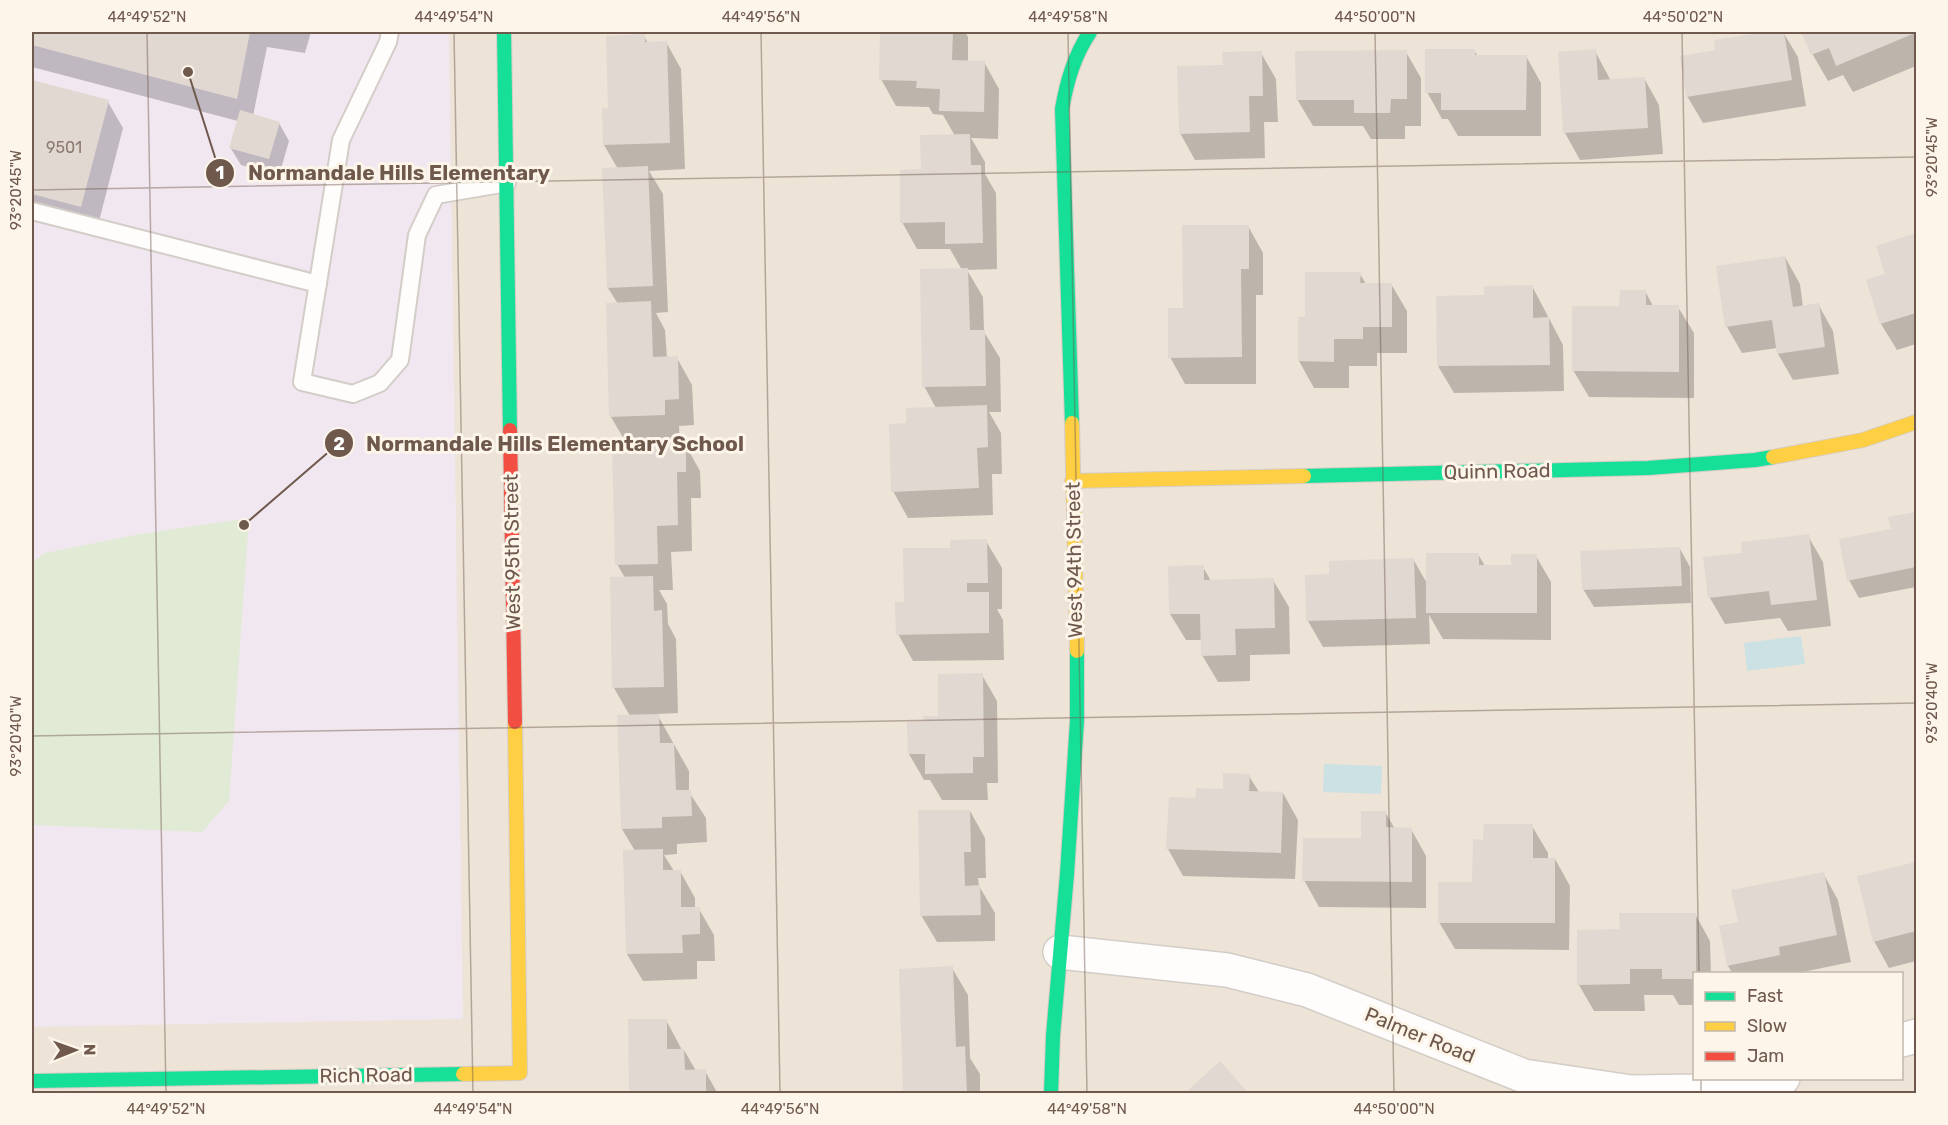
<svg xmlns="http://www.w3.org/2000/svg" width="1948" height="1125" font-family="Rubik,sans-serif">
  <rect width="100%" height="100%" fill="#f5f0e9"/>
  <path fill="#ede3d7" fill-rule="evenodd" d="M32,32h1884v1061h-1884zM1694,974h208v104h-208z"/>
  <path fill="#f1e7f0" d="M32,32h417l14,987 -431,8z"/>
  <path fill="#e1ead5" d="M249,518l-20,283 -27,31 -170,-7v-262l13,-10 95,-19z"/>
  <g fill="#cce1e3">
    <path d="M1801,636l4,28 -58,7 -3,-28z"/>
    <path d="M1324,764l58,2 -1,28 -58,-2z"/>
  </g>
  <g fill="#0003">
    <path d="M32,32h279l-6,21 -38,-6 -14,69 26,7 10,18 -10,35 -38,-11 -11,-18 8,-26 -206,-54z"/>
    <path d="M882,32h83l3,5v25h16l15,27 -1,50 -27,-1 14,24v12l11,19 1,76 -30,1 16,27 1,35 16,26 1,54h-12l12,21 1,41h-10l1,41 -85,3 -15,-27 15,-66 28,-17 -12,-22 38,-116 -12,-21h-33l-15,-27 21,-51 32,-35 -12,-21 -10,-1 -4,-7 -33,-1 -15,-27z"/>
    <path d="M1776,32h7l15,25 8,49 -103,17 -16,-27 30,-44 -1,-11z"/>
    <path d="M1803,32h113v34l-63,26 -10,-17 -15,6 -15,-26z"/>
    <path d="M644,36l4,7 18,-1 15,27 4,100 -36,2 14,23 5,118 -12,1 9,17 2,28h10l15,27 2,40 -15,1 1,19 5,-1 15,27 1,27h-10l1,53 -21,1 2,38h-14l8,14 1,20 8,15 2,74 -21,1 32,57v21l17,26 1,24 -30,2v10l-13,1 10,16h6l15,27v11h4l15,26 1,26h-18v18l-54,2 -16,-27 -3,-102 11,-1 -13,-22 -3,-113h11l-16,-28 11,-110 -8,-14 11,-118 -17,-29 7,-113 -10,-16 10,-119 -14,-24 6,-35z"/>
    <path d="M1474,50l4,7 48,-1 15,27v53h-83l-10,-17h-6l-15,-27z"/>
    <path d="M1595,51l16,30 33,-3 15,27 4,49 -83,6 -15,-27z"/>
    <path d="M1406,52l15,26v48h-16v13h-34l-8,-13h-50l-16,-27z"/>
    <path d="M1261,53l15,26 2,43h-14l1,36 -70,2 -15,-27 44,-67z"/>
    <path d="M32,82l76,20 15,26 -27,105 -64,-17z"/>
    <path d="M1248,226l15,27v42h-7v89h-71l-15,-27 15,-48z"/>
    <path d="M1916,235v109l-19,6 -16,-26 -13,-43 19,-6 -9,-28z"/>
    <path d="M1785,257l15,27 3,23 15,-3 15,27 6,43 -46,6 -15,-26 -1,-6 -35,5 -15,-26z"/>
    <path d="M1360,274l6,10h25l16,27v42h-30v13h-28v22h-35l-15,-27z"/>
    <path d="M1532,286l31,59 1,46 -110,2 -16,-27 48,-69z"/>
    <path d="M1645,291l8,15 25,1 16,26v65l-105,-1 -16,-27 48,-62z"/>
    <path d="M1916,513v74l-57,11 -10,-18 44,-50 -3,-11z"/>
    <path d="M1808,536l15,26 8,64 -43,5 -8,-13 -55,6 -15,-26 34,-44z"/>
    <path d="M986,541l16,27v41h-5l6,11 1,40 -91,1 -15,-27 7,-31z"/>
    <path d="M1680,549l10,18 1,36 -97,4 -11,-18z"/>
    <path d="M1478,554l7,12h27l24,-10 15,26v58l-108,-1 -14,-24 1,29 -107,3 -15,-26 22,-46 83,-16 15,26z"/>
    <path d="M1203,567l8,14 62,-1 16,27 1,47 -40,1v26l-32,1 -16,-27v-15h-16l-16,-26z"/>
    <path d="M982,675l15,26 1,82h-11l1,17h-46l-12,-20h-6l-15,-26 16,-31 15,-6z"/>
    <path d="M1249,776l10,16 24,1 15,27 -3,59 -112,-3 -15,-27 29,-49 27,-9z"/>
    <path d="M970,811l15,27 1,40h-8l1,8 16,27v28l-58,1 -16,-27z"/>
    <path d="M1385,812l10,17h16l15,27v52l-107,-1 -15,-27 58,-40z"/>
    <path d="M1532,826l16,27v6h7l15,27 -1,64 -114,-1 -16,-27 35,-38 11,-43z"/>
    <path d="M1916,864v97l-27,7 -15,-27 -15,-64z"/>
    <path d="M1823,873l15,27 13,62 -58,12h-60l-5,-8 -7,-39 19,-3z"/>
    <path d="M1695,914l15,27 1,33h-17v31h-15l-6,-10h-29l1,16h-51l-15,-26 42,-54z"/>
    <path d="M952,968l16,27 2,63 10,16v20h-75z"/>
    <path d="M666,1020l16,30h2l12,21h9l13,23h-88z"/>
  </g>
  <g fill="#e1d8d1">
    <path d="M32,32h218l-13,67 -205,-54z"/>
    <path d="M880,32h73l-1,28 33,1 -1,51 -45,-1 1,-22 -24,-1 1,-7 -38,-1z"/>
    <path d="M1767,32h17l8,48 -106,17 -6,-41 35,-6 -1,-10z"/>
    <path d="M1801,32h114v1l-79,33 -7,-18 -18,7z"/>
    <path d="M645,34v8l22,-1 3,102 -67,2 -1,-37h6l-2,-72z"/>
    <path d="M1425,49h50v6h52l-1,55h-85v-17h-16z"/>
    <path d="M1596,49l2,31 47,-3 3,51 -85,5 -5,-81z"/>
    <path d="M1407,50v49h-16l-1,14h-36v-13h-58l-1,-49z"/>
    <path d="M1262,51l1,45h-14l1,36 -71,2 -2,-68 46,-1 -1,-13z"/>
    <path d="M32,80l77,20 -28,107 -49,-13z"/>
    <path d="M240,110l40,12 -11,37 -40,-11z"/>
    <path d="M970,134l1,31h10l2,78 -38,1v-22l-45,1v-53l21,-1 -1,-34z"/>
    <path d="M648,166l5,120 -46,2 -5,-120z"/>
    <path d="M1182,225h67v44h-8l1,88 -74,1v-50h15z"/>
    <path d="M1916,233v80l-36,11 -14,-44 19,-6 -9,-28z"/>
    <path d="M1785,256l8,51 26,-4 6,44 -48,7 -5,-34 -47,7 -9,-61z"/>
    <path d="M968,268l2,62h15l1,56 -64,1 -2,-118z"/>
    <path d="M1305,272h56l-1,11h32v44h-29v12h-29v23l-36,-1v-44h7z"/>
    <path d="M1533,285v33l16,-1 1,48 -113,1 -1,-70 48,-1v-9z"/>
    <path d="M1620,290h26v15h33v67l-107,-1v-65h47z"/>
    <path d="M651,301l2,56 25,-1 1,43 -14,1v15l-56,2 -3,-114z"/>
    <path d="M987,405l1,42 -11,1 2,40 -88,4 -2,-68 17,-1v-15z"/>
    <path d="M686,443v29h-9l1,53 -21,1 1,38 -43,1 -3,-120z"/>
    <path d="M1916,512v55l-69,14 -8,-42 52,-10 -3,-12z"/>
    <path d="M1809,534l8,66 -46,5 -2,-14 -61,7 -5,-41 39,-4 -1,-11z"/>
    <path d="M987,539l1,44h-21v9h22v41l-93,2 -1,-33h9l-1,-54h47v-8z"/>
    <path d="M1680,547l2,39 -100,4 -2,-39z"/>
    <path d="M1426,553h53v12h32v-11h26v59h-111z"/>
    <path d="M1414,558l2,60 -110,3 -1,-46 24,-1v-13z"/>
    <path d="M1204,565v15l70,-2 1,50 -40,1 1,26 -35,1 -1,-42h-31l-1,-48z"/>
    <path d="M653,576l1,35 8,-1 2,77 -52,1 -2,-111z"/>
    <path d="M983,673l1,84h-11v16l-48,1v-20h-17l-1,-32 17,-1 -1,-5h15v-42z"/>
    <path d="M659,714l1,29h14l2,47h15l1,26 -30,1v11l-41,1 -4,-114z"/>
    <path d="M1223,773l27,1 -1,17 34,1 -2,61 -115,-4 3,-52 26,1 1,-10 27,1z"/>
    <path d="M918,810h52l1,42h-7l1,34 15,-1 1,30 -61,1z"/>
    <path d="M1361,811h25v16l26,1v54l-110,-1 1,-43h58z"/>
    <path d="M1484,824h49v34h22v65h-117v-41h34l1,-43 10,1z"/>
    <path d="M663,849v21h18v37h19v27l-18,1 1,18 -57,1 -3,-104z"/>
    <path d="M1916,862v69l-43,11 -16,-66z"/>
    <path d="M1824,872l13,63 -58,12 1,8 -53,11 -8,-40 19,-4 -7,-32z"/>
    <path d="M1619,913h77v61h-2v5h-32v-10h-32v15l-53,1v-55l43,-1z"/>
    <path d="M953,966l3,81 9,-1 2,48h-64l-4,-125z"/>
    <path d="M628,1019h39v30h17l1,21 21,-1v25h-77z"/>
    <path d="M1220,1061l29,33h-65z"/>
  </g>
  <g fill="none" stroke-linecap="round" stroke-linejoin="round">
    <g stroke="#d3cdc7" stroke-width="20">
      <g id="lane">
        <path d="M390,32l-2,10 -47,98 -39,242 51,12 27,-11 20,-23 17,-125 19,-40 71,-12"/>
        <path d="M32,211l286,73"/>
      </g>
    </g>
    <g stroke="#d3cdc7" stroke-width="36">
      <g id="street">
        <path d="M1060,952l167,18 80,20 217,86 107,16 68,-1 65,-7 19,-6"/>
        <path d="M1902,1040l14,-4"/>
      </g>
    </g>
    <g stroke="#d4ccc6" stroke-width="16">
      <g id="fast">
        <path d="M504,32l6,398"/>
        <path d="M1072,423l-10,-314c5,-28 12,-53 28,-77"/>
        <path d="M1304,476l344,-8 107,-8 18,-3"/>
        <path d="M32,1081l431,-7"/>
        <path d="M1051,1094l2,-58 14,-162 10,-153v-70"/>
      </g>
    </g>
    <g stroke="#d4ccc6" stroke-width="16">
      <g id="slow">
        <path d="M1072,423l5,228"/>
        <path d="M1773,457l90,-17 53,-18"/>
        <path d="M1072,481l232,-5"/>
        <path d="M463,1074l57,-1 -5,-351"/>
      </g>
    </g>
    <g stroke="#d4ccc6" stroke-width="16">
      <path id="jam" d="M510,430l5,292"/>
    </g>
    <use href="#lane" stroke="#fefdfc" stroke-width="16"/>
    <use href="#street" stroke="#fefdfc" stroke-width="33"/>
    <use href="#fast" stroke="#16e098" stroke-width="14"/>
    <use href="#slow" stroke="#ffcf43" stroke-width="14"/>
    <use href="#jam" stroke="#f24e42" stroke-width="14"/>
  </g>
  <path fill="none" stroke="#6f584c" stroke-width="1.5" stroke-opacity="0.45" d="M147,32l19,1062M454,32l19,1062M761,32l19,1062M1068,32l19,1062M1375,32l19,1062M1682,32l17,942M32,190l1884,-33M32,736l1884,-33M1701,1078v16"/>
  <g text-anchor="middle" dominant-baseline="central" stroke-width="6" stroke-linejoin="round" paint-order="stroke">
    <g font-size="16" fill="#8d7a70">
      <text x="64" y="147">9501</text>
    </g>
    <g font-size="20" fill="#6f584c" stroke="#fdf5e9">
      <text transform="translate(1497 471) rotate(-1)">Quinn Road</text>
      <text transform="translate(512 552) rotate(-91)">West 95th Street</text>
      <text transform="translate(1074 560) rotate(-91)">West 94th Street</text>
      <text transform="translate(1420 1035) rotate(22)">Palmer Road</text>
      <text transform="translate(366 1075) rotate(-1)">Rich Road</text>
    </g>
  </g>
  <path fill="none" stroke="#6f584c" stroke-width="2" d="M188 72L220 173M244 525L339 443"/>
  <g fill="#6f584c" stroke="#fdf5e9" stroke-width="2">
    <circle cx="188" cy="72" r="6"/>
    <circle cx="244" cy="525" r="6"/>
    <circle cx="220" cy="173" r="15"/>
    <circle cx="339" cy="443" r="15"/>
  </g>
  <g font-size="18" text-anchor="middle" font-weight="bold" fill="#fff">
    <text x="220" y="179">1</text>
    <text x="339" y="450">2</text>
  </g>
  <g font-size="21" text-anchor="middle" font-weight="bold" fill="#6f584c" stroke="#fdf5e9" stroke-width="6" stroke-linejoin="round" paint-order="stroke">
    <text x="399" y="180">Normandale Hills Elementary</text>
    <text x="555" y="451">Normandale Hills Elementary School</text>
  </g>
  <rect width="1948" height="1125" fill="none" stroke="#fdf5e9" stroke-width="66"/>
  <rect x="1693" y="972" width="210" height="108" fill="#fdf5e9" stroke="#c4b6aa" stroke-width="1.5"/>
  <rect x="1705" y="992" width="30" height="9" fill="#16e098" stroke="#c4b6aa" stroke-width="1.5"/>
  <text x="1747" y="1002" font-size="18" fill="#6f584c">Fast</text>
  <rect x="1705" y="1022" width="30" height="9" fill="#ffcf43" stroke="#c4b6aa" stroke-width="1.5"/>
  <text x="1747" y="1032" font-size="18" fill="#6f584c">Slow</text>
  <rect x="1705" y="1052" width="30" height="9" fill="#f24e42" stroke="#c4b6aa" stroke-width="1.5"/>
  <text x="1747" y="1062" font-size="18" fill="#6f584c">Jam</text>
  <g transform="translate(75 1050) rotate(89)" stroke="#fdf5e9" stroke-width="4.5" paint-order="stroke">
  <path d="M0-4.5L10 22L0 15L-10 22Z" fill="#6f584c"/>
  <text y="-9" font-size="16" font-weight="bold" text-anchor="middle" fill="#6f584c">N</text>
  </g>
  <rect x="33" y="33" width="1882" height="1059" fill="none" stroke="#6f584c" stroke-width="2"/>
  <g font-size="15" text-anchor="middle" fill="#6f584c">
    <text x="147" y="22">44°49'52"N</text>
    <text x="454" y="22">44°49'54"N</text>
    <text x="761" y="22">44°49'56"N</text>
    <text x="1068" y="22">44°49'58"N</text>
    <text x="1375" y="22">44°50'00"N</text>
    <text x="1683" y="22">44°50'02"N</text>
    <text transform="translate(1932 157) rotate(-90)" y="5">93°20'45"W</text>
    <text transform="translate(16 190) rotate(-90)" y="5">93°20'45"W</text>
    <text transform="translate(1932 703) rotate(-90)" y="5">93°20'40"W</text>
    <text transform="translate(16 736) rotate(-90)" y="5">93°20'40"W</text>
    <text x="166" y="1114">44°49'52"N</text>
    <text x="473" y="1114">44°49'54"N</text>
    <text x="780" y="1114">44°49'56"N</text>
    <text x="1087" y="1114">44°49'58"N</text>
    <text x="1394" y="1114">44°50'00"N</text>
  </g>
</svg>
